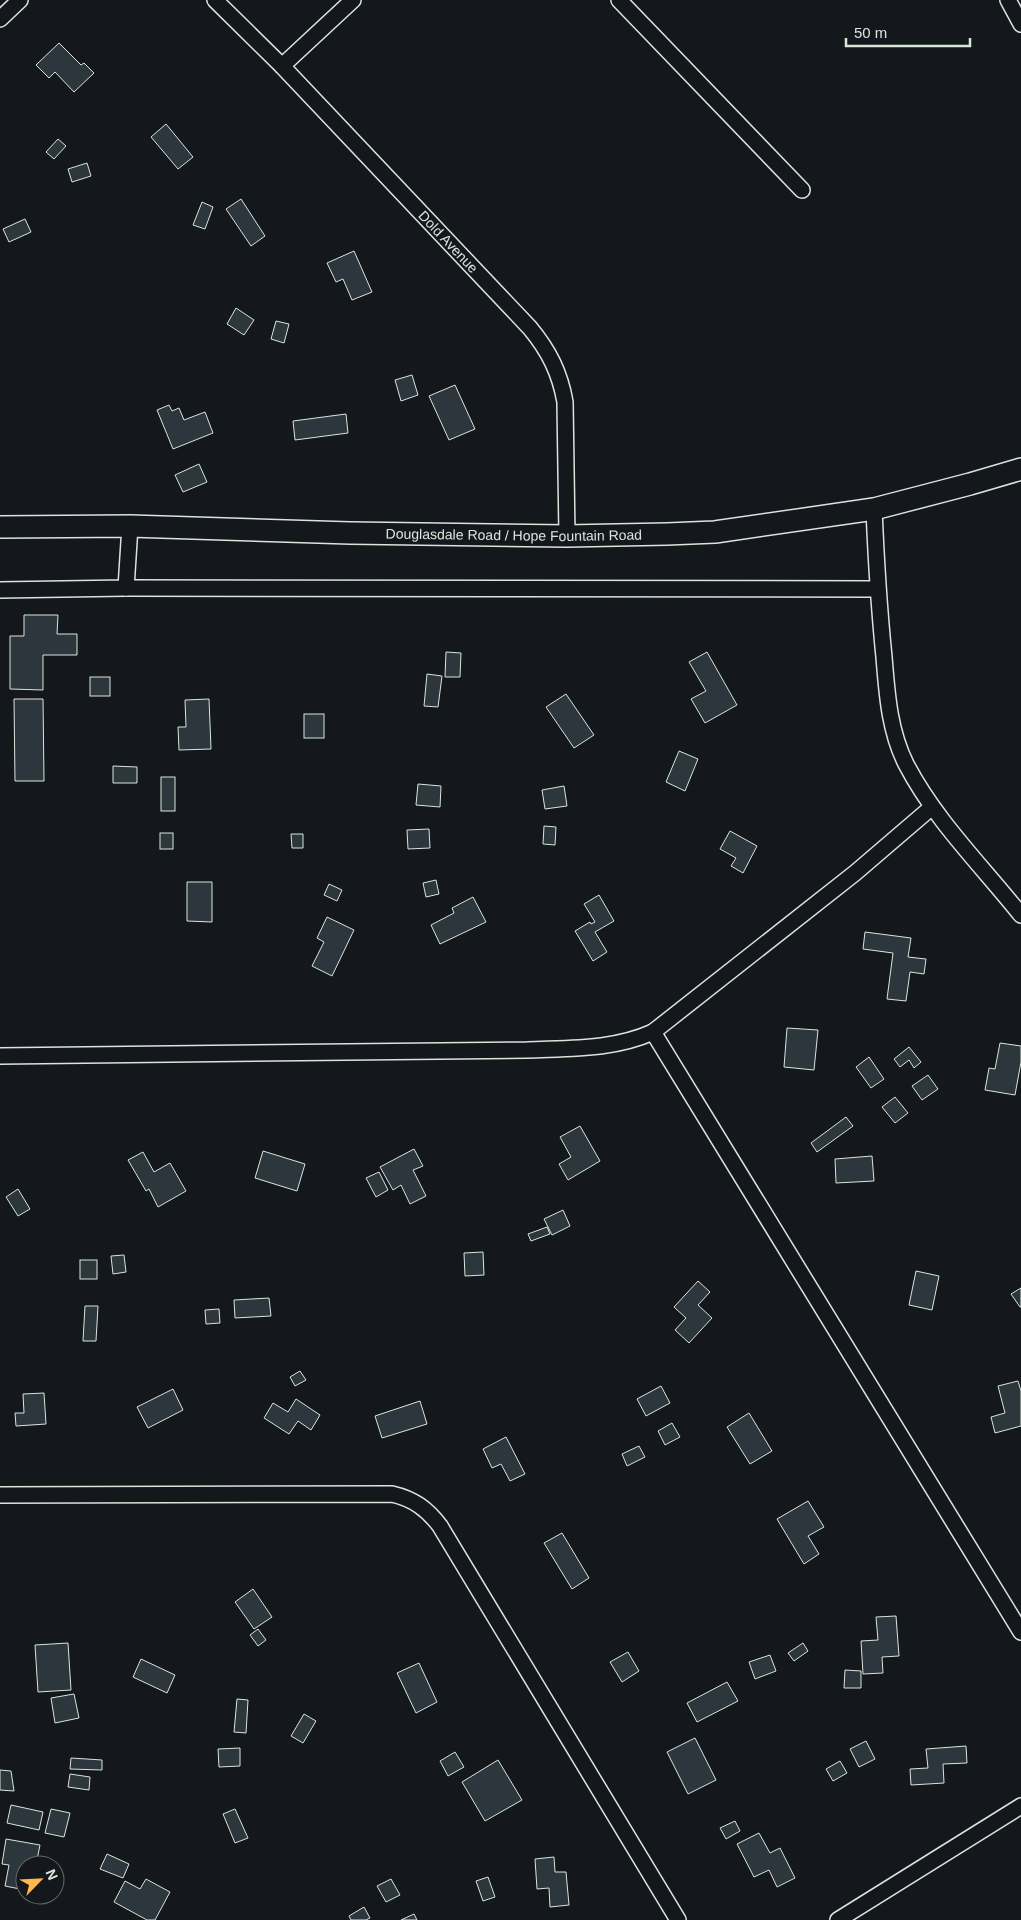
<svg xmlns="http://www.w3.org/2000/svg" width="1021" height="1920" font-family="Arial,sans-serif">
  <rect width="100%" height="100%" fill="#14181c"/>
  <g fill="#2c363c" stroke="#d8e6dc">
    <path d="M59,43l22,22 3,-2 10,10 -20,19 -19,-20 -6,6 -13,-13z"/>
    <path d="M166,124l27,33 -15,12 -27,-32z"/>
    <path d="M58,139l8,7 -12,13 -8,-7z"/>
    <path d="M87,163l4,13 -19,6 -4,-13z"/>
    <path d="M241,199l24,37 -14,10 -25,-37z"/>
    <path d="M202,202l11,5 -8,22 -12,-4z"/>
    <path d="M25,219l6,13 -22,10 -6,-13z"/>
    <path d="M354,251l18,41 -20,8 -9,-21 -7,3 -9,-19z"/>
    <path d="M236,308l18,12 -10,15 -17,-11z"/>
    <path d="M276,321l13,3 -5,19 -13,-4z"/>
    <path d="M412,375l6,20 -17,6 -6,-21z"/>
    <path d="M455,385l20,44 -26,11 -20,-44z"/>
    <path d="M169,405l3,6 7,-3 5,12 21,-8 8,21 -40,16 -16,-39z"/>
    <path d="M346,414l2,19 -53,7 -2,-19z"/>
    <path d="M199,464l8,18 -24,10 -8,-17z"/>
    <path d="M24,615h34l-1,19h20v21h-34v35l-33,-1v-53h14z"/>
    <path d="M446,652l15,1 -1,24h-15z"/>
    <path d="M707,652l30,53 -32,18 -14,-24 15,-8 -17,-29z"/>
    <path d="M427,674l15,2 -4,31 -14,-1z"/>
    <rect x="90" y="677" width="20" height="19"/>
    <path d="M566,694l28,41 -20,13 -28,-41z"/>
    <path d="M14,699h29l1,82h-29z"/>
    <path d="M209,699l2,50 -32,1 -1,-23h8l-1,-27z"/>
    <rect x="304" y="714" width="20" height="24"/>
    <path d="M679,751l19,8 -13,32 -19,-9z"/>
    <path d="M113,766l24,1v16h-24z"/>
    <rect x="161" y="777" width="14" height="34"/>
    <path d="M418,784l23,2 -1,21 -24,-2z"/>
    <path d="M564,786l3,20 -22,3 -3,-19z"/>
    <path d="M544,826l12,1 -1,18 -12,-1z"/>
    <path d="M429,829l1,19 -22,1 -1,-19z"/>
    <path d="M730,831l27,15 -14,27 -12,-7 5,-8 -16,-9z"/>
    <rect x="160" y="833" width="13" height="16"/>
    <path d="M291,834h12v14h-11z"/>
    <path d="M436,880l3,14 -13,3 -3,-14z"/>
    <path d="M187,882h25v40l-25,-1z"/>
    <path d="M329,884l13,6 -5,11 -13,-6z"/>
    <path d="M599,895l15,26 -19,11 12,20 -14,9 -18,-30 15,-9 1,2 4,-2 -11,-18z"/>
    <path d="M473,897l13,25 -46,22 -9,-19 23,-12 -2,-5z"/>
    <path d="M327,917l27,13 -22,46 -20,-10 12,-24 -7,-4z"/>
    <path d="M865,932l46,6 -3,19 18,2 -2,15 -14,-2 -4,29 -19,-2 6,-46 -30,-4z"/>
    <path d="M787,1028l31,2 -4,40 -30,-3z"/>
    <path d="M1000,1043l21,3v16l-6,33 -30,-5 4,-22 6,1z"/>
    <path d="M909,1047l12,15 -7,6 -5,-8 -9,7 -6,-8z"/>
    <path d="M869,1057l15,22 -13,9 -15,-21z"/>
    <path d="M928,1075l10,14 -16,11 -10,-14z"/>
    <path d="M895,1097l13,16 -13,10 -13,-16z"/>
    <path d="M846,1117l7,9 -36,26 -6,-9z"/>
    <path d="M580,1126l20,35 -32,19 -9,-16 12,-7 -11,-20z"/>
    <path d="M414,1149l9,17 -10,4 13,26 -16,8 -9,-19 -8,5 -13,-23z"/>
    <path d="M263,1151l42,13 -8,27 -42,-13z"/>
    <path d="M143,1152l11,20 16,-9 16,28 -28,16 -9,-18 -3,2 -18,-31z"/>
    <path d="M872,1156l2,25 -38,2 -1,-24z"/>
    <path d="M379,1172l9,18 -12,7 -10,-19z"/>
    <path d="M18,1189l12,20 -12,7 -12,-19z"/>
    <path d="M563,1210l7,16 -18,9 -8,-16z"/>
    <path d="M547,1227l3,7 -19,7 -3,-7z"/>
    <path d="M483,1252l1,23 -19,1 -1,-23z"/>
    <path d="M124,1255l2,17 -13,2 -2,-18z"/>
    <rect x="80" y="1260" width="17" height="19"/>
    <path d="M916,1271l23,5 -7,34 -23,-5z"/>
    <path d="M698,1281l12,11 -12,13 14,13 -23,25 -14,-13 11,-12 -12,-11z"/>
    <path d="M1021,1288v19h-1l-9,-13z"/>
    <path d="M269,1298l2,18 -36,2 -1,-18z"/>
    <path d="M85,1306h13l-2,35h-13z"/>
    <path d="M219,1309l1,14 -14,1 -1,-14z"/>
    <path d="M300,1371l6,9 -11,6 -5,-9z"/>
    <path d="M1018,1381l3,10v35l-26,7 -4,-16 14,-4 -7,-27z"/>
    <path d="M661,1386l9,17 -24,13 -9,-17z"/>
    <path d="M173,1389l10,21 -35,18 -11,-21z"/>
    <path d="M44,1393l2,31 -30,2 -1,-13h9l-1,-19z"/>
    <path d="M296,1399l24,16 -9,15 -13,-9 -9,13 -25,-16 9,-15 15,9z"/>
    <path d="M420,1401l7,23 -45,14 -7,-22z"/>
    <path d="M749,1413l23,38 -22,13 -23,-37z"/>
    <path d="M672,1423l8,14 -15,8 -7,-14z"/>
    <path d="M506,1437l19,37 -15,7 -9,-17 -9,4 -9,-19z"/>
    <path d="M639,1446l6,11 -18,9 -5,-12z"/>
    <path d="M808,1501l16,26 -16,9 11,18 -15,10 -27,-45z"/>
    <path d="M562,1533l27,45 -17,11 -28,-46z"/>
    <path d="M253,1589l19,28 -18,12 -19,-27z"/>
    <path d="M896,1616l3,40 -17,1 1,16 -20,1 -2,-33 17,-1 -2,-23z"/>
    <path d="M258,1629l8,11 -8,6 -8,-11z"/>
    <path d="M68,1643l3,47 -33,2 -3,-47z"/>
    <path d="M803,1643l5,8 -14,10 -6,-8z"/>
    <path d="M628,1652l11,19 -17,11 -12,-20z"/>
    <path d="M770,1655l6,16 -21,8 -6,-17z"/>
    <path d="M141,1659l34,16 -8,18 -34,-16z"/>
    <path d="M419,1663l18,39 -21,11 -19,-40z"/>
    <path d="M845,1670l16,1v17h-17z"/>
    <path d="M727,1682l11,19 -41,21 -10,-19z"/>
    <path d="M74,1694l5,24 -24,5 -4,-25z"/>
    <path d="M237,1699l11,1 -2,33 -12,-1z"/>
    <path d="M304,1714l12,7 -13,22 -12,-7z"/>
    <path d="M695,1738l21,42 -28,14 -21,-42z"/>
    <path d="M866,1741l9,18 -16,8 -9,-18z"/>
    <path d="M966,1746l1,17 -24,1 1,19 -33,2 -1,-16 18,-1 -2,-19z"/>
    <path d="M240,1748v18l-21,1 -1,-18z"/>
    <path d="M455,1752l9,15 -16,9 -8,-15z"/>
    <path d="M71,1758l31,2v10l-32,-1z"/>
    <path d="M498,1760l24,40 -37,21 -23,-39z"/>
    <path d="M840,1761l7,12 -14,8 -7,-12z"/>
    <path d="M0,1770l11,1 3,20 -14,-1z"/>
    <path d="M70,1774l20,3 -1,13 -21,-3z"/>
    <path d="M11,1805l32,7 -4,18 -32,-7z"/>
    <path d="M51,1809l19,4 -6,24 -19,-4z"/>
    <path d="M235,1809l13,29 -13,5 -12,-29z"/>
    <path d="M735,1821l5,10 -14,8 -6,-11z"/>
    <path d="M759,1833l11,20 10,-5 15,30 -18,9 -8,-17 -15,7 -17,-33z"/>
    <path d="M6,1839l34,6 -4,20h-11v25l-20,-4 4,-21 -7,-1z"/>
    <path d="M107,1854l22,10 -6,14 -23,-9z"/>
    <path d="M554,1857l1,15h11l3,33 -19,2 -1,-19 -12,1 -2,-30z"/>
    <path d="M488,1877l7,20 -12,4 -7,-20z"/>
    <path d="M146,1879l24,13 -15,28h-8l-33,-18 11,-21 15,8z"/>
    <path d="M391,1879l9,16 -14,7 -9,-16z"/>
    <path d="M364,1907l6,11 -4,2h-15l-2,-4z"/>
    <path d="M414,1914l3,6h-16z"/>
  </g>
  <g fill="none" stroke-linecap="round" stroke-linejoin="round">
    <g stroke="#d8e6dc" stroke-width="18">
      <g id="minor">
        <path id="s1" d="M215,0l67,66 248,262c19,23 30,45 35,74l2,134"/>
        <path d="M619,0l183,190"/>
        <path d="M1008,0l13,24"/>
        <path d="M0,19l20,-19"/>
        <path d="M282,66l71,-66"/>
        <path d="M874,509c2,49 5,98 10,148 3,36 5,73 22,107 29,56 76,102 115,151"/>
        <path d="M126,588l751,1"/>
        <path d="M0,590l126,-2 4,-62"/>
        <path d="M653,1032l368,600"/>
        <path d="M0,1056l527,-6c43,-2 86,0 126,-18l202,-159 77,-66"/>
        <path d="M0,1495l392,-1c22,5 35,15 48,32l238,394"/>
        <path d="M838,1920l183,-114"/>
      </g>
    </g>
    <g stroke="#d8e6dc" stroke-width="24">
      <g id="secondary">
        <path id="s2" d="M0,527l130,-1 220,7 217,3 100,-2 48,-2 159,-23 96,-25 51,-15"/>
      </g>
    </g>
    <use href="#minor" stroke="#14181c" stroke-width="15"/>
    <use href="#secondary" stroke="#14181c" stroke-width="21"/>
  </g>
  <g text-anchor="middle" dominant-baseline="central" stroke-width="4" stroke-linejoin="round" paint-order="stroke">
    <g font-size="14" fill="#d8e6dc" stroke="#14181c">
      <text stroke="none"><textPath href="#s1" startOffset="336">Dold Avenue</textPath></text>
      <text stroke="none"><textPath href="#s2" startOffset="514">Douglasdale Road / Hope Fountain Road</textPath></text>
    </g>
  </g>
  <g transform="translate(40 1880) rotate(66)"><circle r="24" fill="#14181c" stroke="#626a69"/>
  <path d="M0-4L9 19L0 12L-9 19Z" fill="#ffb74d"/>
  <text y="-8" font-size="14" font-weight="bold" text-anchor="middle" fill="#d8e6dc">N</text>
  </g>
  <path d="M846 38v8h124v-8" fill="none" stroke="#d8e6dc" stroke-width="2.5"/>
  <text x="854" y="38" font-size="15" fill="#d8e6dc" stroke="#14181c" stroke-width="4" paint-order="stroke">50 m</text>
</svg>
